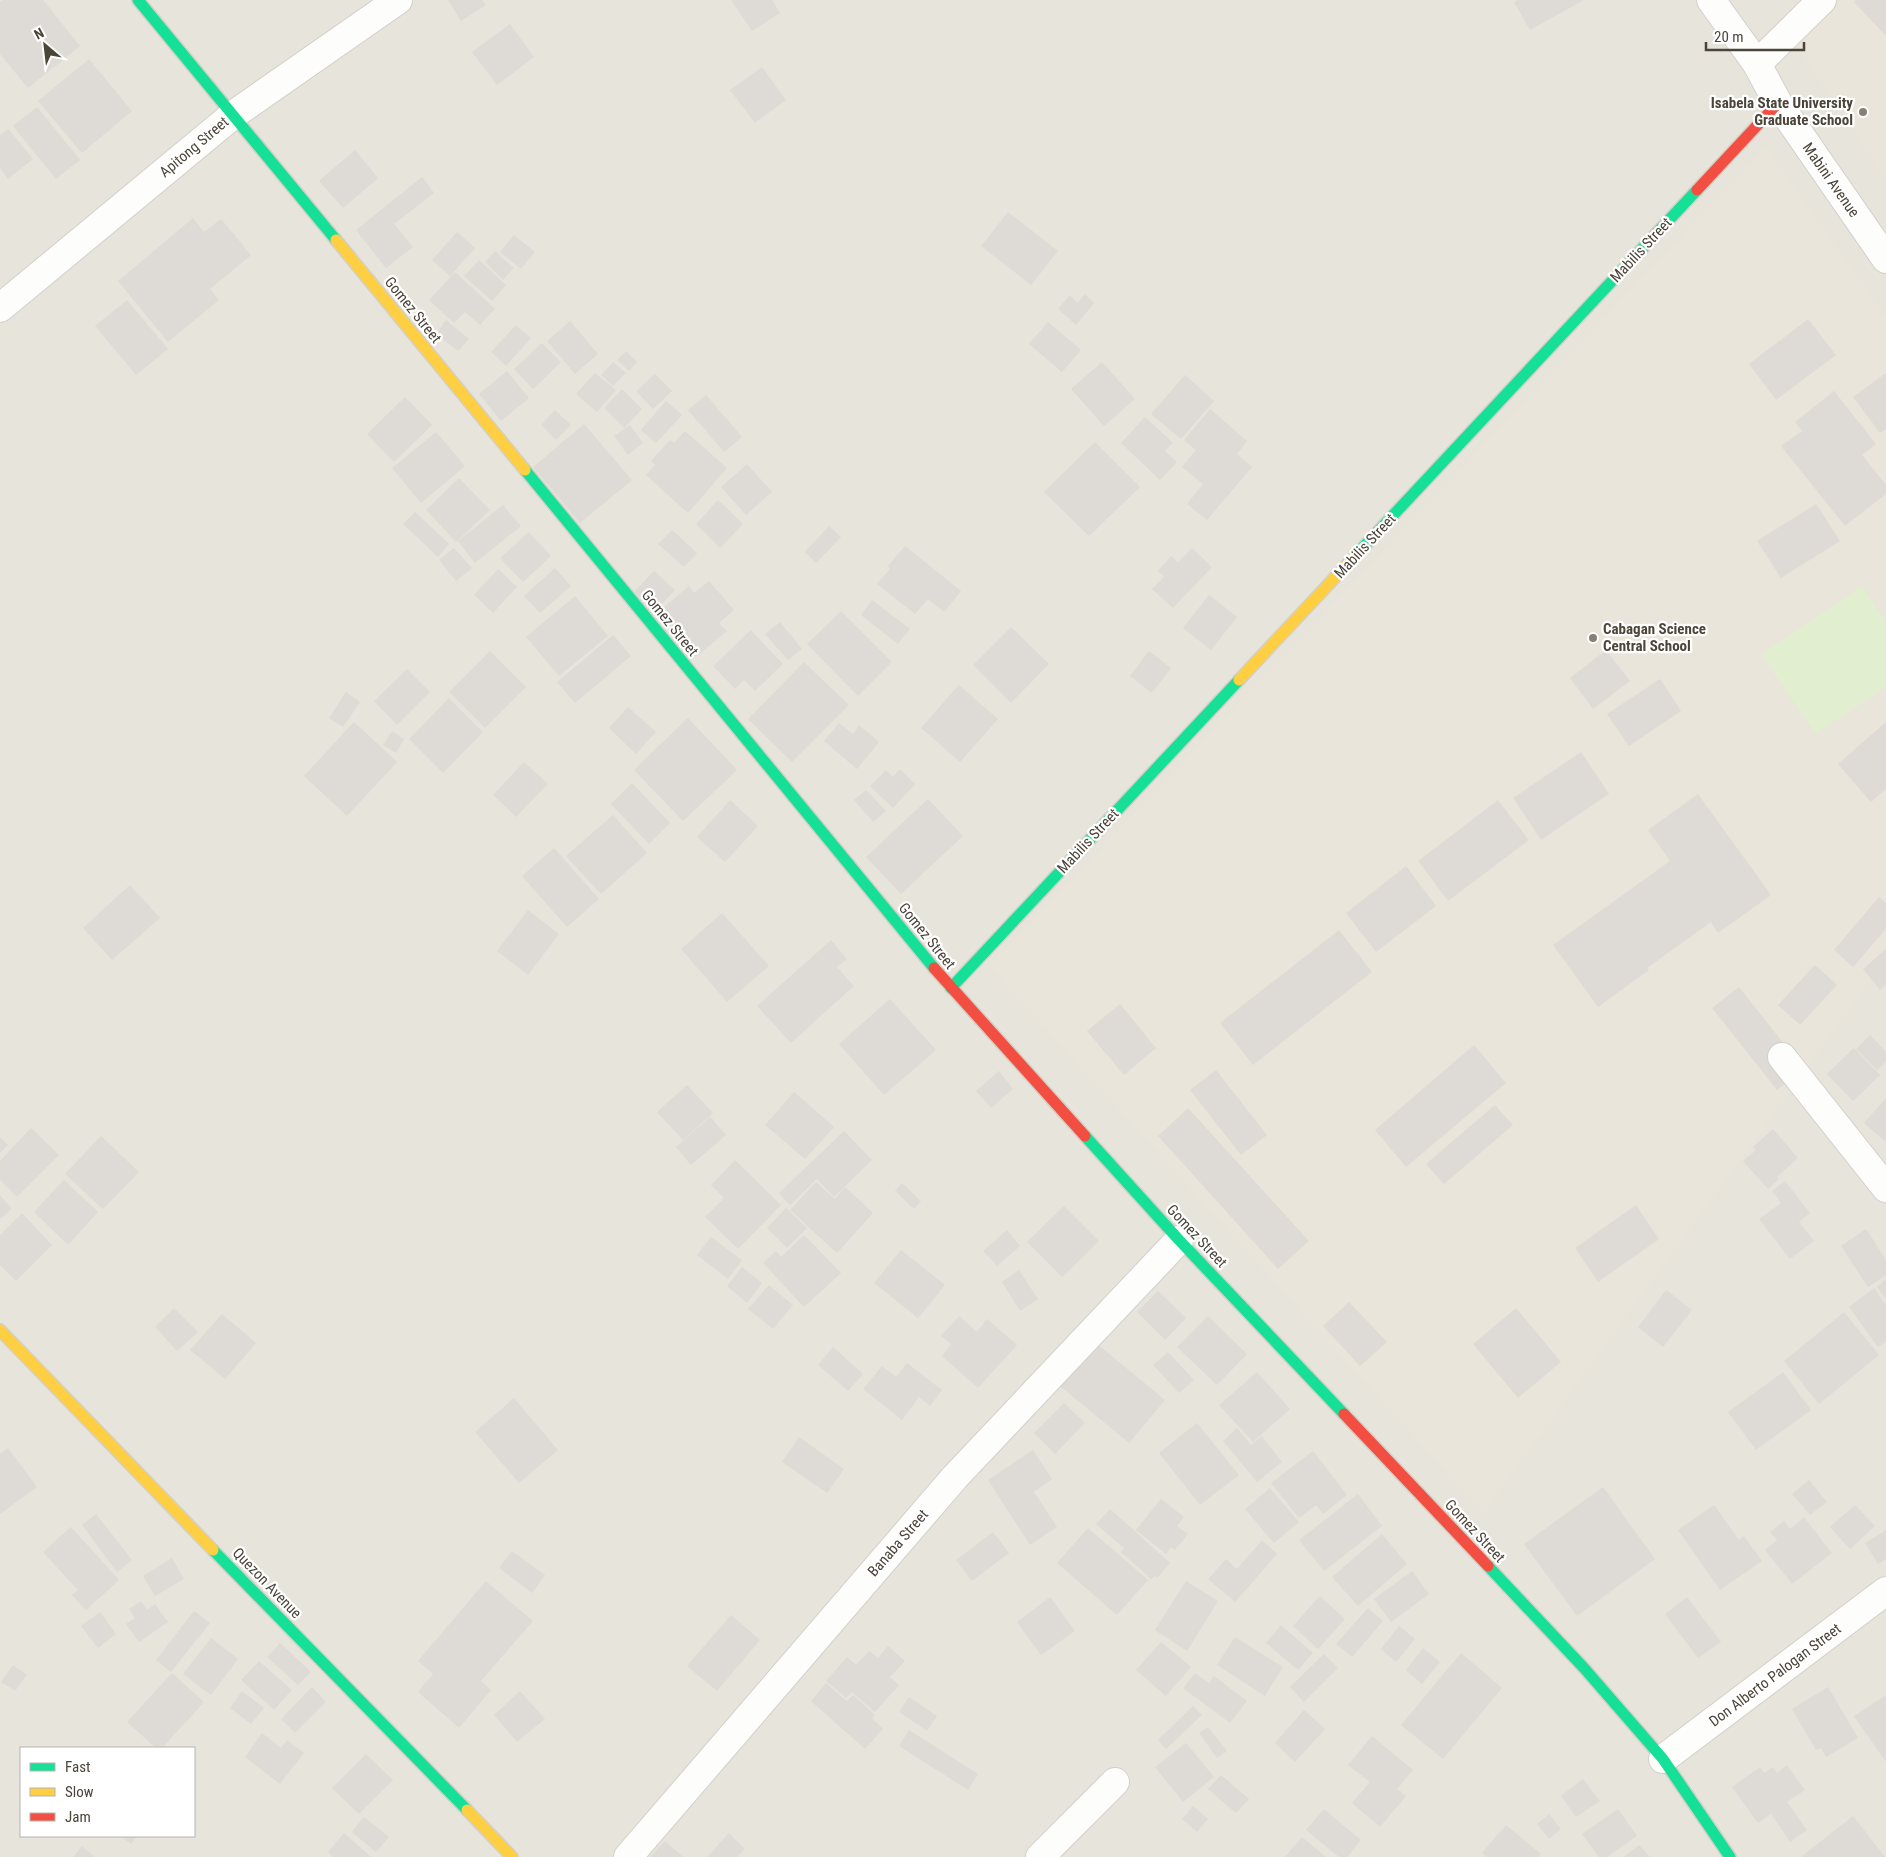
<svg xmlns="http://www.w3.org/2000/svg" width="1886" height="1857" font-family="'Roboto Condensed',sans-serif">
  <rect width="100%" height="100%" fill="#f4f2ee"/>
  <path fill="#e7e4dc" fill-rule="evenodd" d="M0,0h1886v1857h-1886zM21,1748h173v88h-173z"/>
  <g fill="#eae5da">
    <path d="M1840,0h46v180l-92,-137z"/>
    <path d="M1766,147l120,170v642l-403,554 -493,-547z"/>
  </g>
  <path fill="#e1eecf" d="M1862,586l24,35v66l-71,47 -54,-80z"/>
  <g fill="#dedbd6">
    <path d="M3,0h40l37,46 -52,42 -28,-34v-52z"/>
    <path d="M448,0h34l4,5 -25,16z"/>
    <path d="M731,0h41l8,13 -28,18z"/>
    <path d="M1518,0h66l-54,30 -16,-28z"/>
    <path d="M1856,0h30v36l-32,-34z"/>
    <path d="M510,24l24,33 -37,28 -25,-33z"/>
    <path d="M89,59l43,52 -50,42 -44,-52z"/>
    <path d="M762,67l24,33 -31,23 -25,-33z"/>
    <path d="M37,107l43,53 -24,19 -43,-53z"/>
    <path d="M8,129l25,30 -25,20 -8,-11v-33z"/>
    <path d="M355,150l23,28 -35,30 -24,-27z"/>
    <path d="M422,177l12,16 -40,31 19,23 -27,21 -30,-38z"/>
    <path d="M1008,212l50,39 -27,34 -50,-39z"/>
    <path d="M193,218l11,14 17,-13 30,36 -41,34 9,11 -51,42 -50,-61z"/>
    <path d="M457,232l18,16 -25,28 -18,-16z"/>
    <path d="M514,235l21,17 -14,17 -21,-17z"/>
    <path d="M495,251l19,17 -11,12 -18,-18z"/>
    <path d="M479,260l27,25 -14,16 -28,-25z"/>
    <path d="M455,272l40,37 -15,16 -15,-13 -11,11 -25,-23z"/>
    <path d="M1085,294l9,9 -18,22 -18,-16 12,-14 8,8z"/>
    <path d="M127,300l41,49 -32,26 -41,-49z"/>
    <path d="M1808,319l28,36 -60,45 -27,-36z"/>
    <path d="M446,320l23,19 -11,12 -22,-17z"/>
    <path d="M570,321l28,33 -23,20 -28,-33z"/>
    <path d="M1048,322l33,28 -19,22 -33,-28z"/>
    <path d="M516,325l15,13 -25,28 -15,-14z"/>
    <path d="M542,343l19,19 -28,27 -19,-20z"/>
    <path d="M626,351l11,11 -8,9 -12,-11z"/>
    <path d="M613,362l13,11 -13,13 -12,-11z"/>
    <path d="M1102,362l33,37 -31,27 -33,-37z"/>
    <path d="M507,371l22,27 -28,23 -22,-27z"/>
    <path d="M595,373l21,17 -19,22 -21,-18z"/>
    <path d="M1886,373v56l-6,4 -27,-36z"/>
    <path d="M655,374l17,17 -19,18 -17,-18z"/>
    <path d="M1185,375l29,26 -33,38 -30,-25z"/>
    <path d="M622,389l20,20 -18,19 -20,-20z"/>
    <path d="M1834,391l42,53 -14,11 24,30v9l-41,32 -64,-80 21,-15 -7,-9z"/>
    <path d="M706,395l36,42 -18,15 -36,-42z"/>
    <path d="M405,397l27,28 -38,37 -27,-28z"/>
    <path d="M666,401l16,14 -26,28 -15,-13z"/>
    <path d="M1210,409l37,32 -10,13 15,13 -45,53 -20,-16 16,-20 -21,-17 14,-17 -12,-10z"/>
    <path d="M555,410l16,15 -15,15 -15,-15z"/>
    <path d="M1145,417l28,26 -8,8 12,11 -17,18 -39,-37z"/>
    <path d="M584,424l48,56 -52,43 -47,-56z"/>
    <path d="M630,425l13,18 -15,12 -14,-19z"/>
    <path d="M685,431l42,37 -39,45 -42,-38 9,-10 -4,-4 19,-21 4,3z"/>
    <path d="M436,432l29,34 -44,37 -29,-35z"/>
    <path d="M1095,442l45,45 -51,49 -45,-44z"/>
    <path d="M747,464l25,28 -26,23 -25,-28z"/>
    <path d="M459,478l31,32 -34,32 -30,-32z"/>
    <path d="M718,500l25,24 -23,24 -24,-24z"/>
    <path d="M1816,504l24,37 -59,37 -24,-37z"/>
    <path d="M503,505l18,21 -46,37 -17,-22z"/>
    <path d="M415,512l34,32 -11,13 -35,-33z"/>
    <path d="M829,526l12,11 -25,26 -11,-11z"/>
    <path d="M672,530l25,23 -13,14 -26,-23z"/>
    <path d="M529,532l22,24 -28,26 -23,-24z"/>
    <path d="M905,546l56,45 -17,21 -16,-13 -13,15 -38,-30 13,-15 -2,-3z"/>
    <path d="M454,548l18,20 -16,13 -17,-21z"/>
    <path d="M1192,548l20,19 -39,41 -21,-19 12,-12 -6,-6 13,-15 7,6z"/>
    <path d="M555,568l16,18 -31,27 -16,-17z"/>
    <path d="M498,569l19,18 -24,26 -19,-18z"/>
    <path d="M654,571l21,19 -20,21 -21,-19z"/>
    <path d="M709,581l25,29 -15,13 8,8 -31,26 -38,-45 31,-26 5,7z"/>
    <path d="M1209,595l28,22 -26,33 -28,-22z"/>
    <path d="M575,596l33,40 -49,40 -33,-39z"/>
    <path d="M872,600l38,29 -12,15 -37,-29z"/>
    <path d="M841,611l51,51 -34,34 -51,-52z"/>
    <path d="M780,622l22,27 -14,11 -23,-26z"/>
    <path d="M1011,627l38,37 -38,39 -38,-38z"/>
    <path d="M751,630l32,34 -28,27 -11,-11 -9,9 -22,-23z"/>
    <path d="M613,635l18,21 -56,47 -18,-21z"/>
    <path d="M1606,650l24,31 -37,28 -23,-31z"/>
    <path d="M490,651l36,36 -41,41 -36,-36z"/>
    <path d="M1149,651l22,17 -19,25 -22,-17z"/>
    <path d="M804,662l45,43 -57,57 -44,-43z"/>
    <path d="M407,669l23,23 -33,33 -23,-24z"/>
    <path d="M1660,679l21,32 -52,35 -22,-32z"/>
    <path d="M959,685l39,34 -38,43 -39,-34z"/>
    <path d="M346,692l14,10 -17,25 -14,-9z"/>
    <path d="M449,698l34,34 -40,41 -34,-34z"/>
    <path d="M628,707l28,25 -20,22 -27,-26z"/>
    <path d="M688,718l49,52 -54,51 -49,-51z"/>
    <path d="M354,722l43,40 -50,54 -43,-40z"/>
    <path d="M1886,722v67l-15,13 -33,-38z"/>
    <path d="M839,723l14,11 6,-9 20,17 -22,27 -33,-28z"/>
    <path d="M392,731l12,8 -8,14 -13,-8z"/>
    <path d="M1581,752l28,42 -68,46 -28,-42z"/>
    <path d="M524,762l24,22 -32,33 -23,-22z"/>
    <path d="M900,769l15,15 -22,24 -23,-22 16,-16 7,7z"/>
    <path d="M632,783l38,40 -21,21 -38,-40z"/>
    <path d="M866,790l20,21 -13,11 -19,-22z"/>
    <path d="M1698,794l73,101 -53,38 -7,-11 -64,46 2,2 -51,37 -45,-62 117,-84 -22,-31z"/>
    <path d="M928,799l35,37 -62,58 -35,-37z"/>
    <path d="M730,800l28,26 -33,36 -28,-25z"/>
    <path d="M1498,800l31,40 -81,61 -30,-40z"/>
    <path d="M613,815l34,38 -46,41 -35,-38z"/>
    <path d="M554,848l45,51 -32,28 -45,-51z"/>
    <path d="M1406,866l30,40 -60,46 -30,-39z"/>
    <path d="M130,885l30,33 -48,42 -29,-32z"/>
    <path d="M1879,897l7,6v26l-33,38 -19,-17z"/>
    <path d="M528,910l31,24 -31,41 -31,-24z"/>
    <path d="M722,913l47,53 -42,36 -46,-53z"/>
    <path d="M1339,930l33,42 -119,93 -33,-42z"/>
    <path d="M831,940l16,19 -10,8 17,19 -63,57 -34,-37z"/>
    <path d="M1886,949v36l-6,5 -17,-21z"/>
    <path d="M1815,965l22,20 -37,40 -22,-20z"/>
    <path d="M1739,987l65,82 -27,21 -65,-82z"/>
    <path d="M890,999l46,51 -52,45 -45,-51z"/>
    <path d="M1120,1004l36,44 -32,27 -37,-44z"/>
    <path d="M1870,1035l16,17v10l-9,8 -21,-21z"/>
    <path d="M1474,1045l32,38 -100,84 -31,-37z"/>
    <path d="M1854,1048l26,27 -27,26 -26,-27z"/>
    <path d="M1216,1070l51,65 -26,20 -51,-65z"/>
    <path d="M999,1071l14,18 -22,19 -15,-17z"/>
    <path d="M687,1085l26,28 -30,27 -26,-28z"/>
    <path d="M794,1092l40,35 -29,32 -40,-34z"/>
    <path d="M1886,1098v44l-22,-19z"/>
    <path d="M1495,1105l18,20 -69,59 -18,-20z"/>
    <path d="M1188,1108l121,133 -31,28 -120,-133z"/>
    <path d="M710,1117l16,18 -35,30 -15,-18z"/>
    <path d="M31,1128l28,27 -42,42 -17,-17v-19z"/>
    <path d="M1773,1129l25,29 -21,19 2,2 -11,10 -25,-28 13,-11 -3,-3z"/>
    <path d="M844,1131l28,29 -38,37 -17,-18 -27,26 -11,-12z"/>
    <path d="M101,1136l38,36 -36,37 -38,-35z"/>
    <path d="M0,1137l8,8 -8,8z"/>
    <path d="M735,1160l46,45 -43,44 -33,-32 19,-19 -13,-13z"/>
    <path d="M64,1180l34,32 -30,33 -34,-33z"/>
    <path d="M1785,1181l25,32 -11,9 15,19 -24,18 -31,-40 22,-16 -9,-12z"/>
    <path d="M816,1182l19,17 10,-12 28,26 -36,40 -47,-43z"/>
    <path d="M902,1183l19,18 -7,8 -19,-18z"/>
    <path d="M0,1195l12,14 -12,10z"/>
    <path d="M1636,1205l23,34 -61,43 -23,-34z"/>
    <path d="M1064,1206l35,35 -37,36 -35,-35z"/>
    <path d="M786,1208l21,20 -20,20 -20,-20z"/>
    <path d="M22,1213l30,32 -36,36 -16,-16v-30z"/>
    <path d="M1866,1229l20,31v15l-18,12 -27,-41z"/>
    <path d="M1007,1230l13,16 -23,20 -14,-15z"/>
    <path d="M804,1235l37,38 -37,34 -41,-44 13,-12 5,6z"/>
    <path d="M711,1237l31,23 -14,19 -31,-24z"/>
    <path d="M901,1250l44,35 -27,33 -44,-35z"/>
    <path d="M742,1267l20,16 -15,20 -20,-17z"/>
    <path d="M1019,1270l19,29 -18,12 -18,-29z"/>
    <path d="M1886,1279v20l-9,-12z"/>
    <path d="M769,1285l24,20 -20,24 -25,-20z"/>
    <path d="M1874,1288l12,17v36l-8,6 -29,-40z"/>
    <path d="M1666,1290l26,20 -29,37 -25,-20z"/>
    <path d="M1158,1291l28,27 -21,22 -28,-28z"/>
    <path d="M1349,1302l38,40 -27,24 -37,-40z"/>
    <path d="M174,1308l24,24 -21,19 -22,-24z"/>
    <path d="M1516,1308l45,54 -43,36 -45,-54z"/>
    <path d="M1844,1312l35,43 -60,49 -35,-43z"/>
    <path d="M222,1314l34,29 -31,36 -35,-29z"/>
    <path d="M959,1316l18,16 10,-13 30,26 -39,43 -36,-32 9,-12 -10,-8z"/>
    <path d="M1208,1316l39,38 -30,31 -40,-38z"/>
    <path d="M1096,1343l69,57 -36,43 -69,-57z"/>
    <path d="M833,1347l30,27 -15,17 -30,-26z"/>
    <path d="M1168,1352l26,28 -15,13 -26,-28z"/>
    <path d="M907,1363l35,27 -12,16 -11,-9 -17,23 -39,-31 19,-23 14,11z"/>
    <path d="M1257,1372l33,37 -37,33 -34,-37z"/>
    <path d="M1783,1372l28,38 -55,40 -28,-38z"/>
    <path d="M514,1398l44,52 -39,33 -44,-51z"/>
    <path d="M1064,1403l21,20 -30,31 -21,-21z"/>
    <path d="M1197,1423l42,52 -39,30 -41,-52z"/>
    <path d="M1237,1428l14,17 11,-9 20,26 -25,20 -34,-41z"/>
    <path d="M799,1437l45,32 -17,24 -45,-31z"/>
    <path d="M8,1448l29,39 -37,27v-60z"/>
    <path d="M1033,1450l19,29 -18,13 23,35 -27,18 -42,-65z"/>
    <path d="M1313,1451l34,44 -24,19 -7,-9 -17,13 -28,-35z"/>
    <path d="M1809,1480l18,22 -17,13 -18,-21z"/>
    <path d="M1603,1487l52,72 -78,57 -53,-72z"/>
    <path d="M1270,1488l29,34 -25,21 -29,-34z"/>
    <path d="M1358,1494l24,32 -58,45 -25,-31z"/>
    <path d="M1161,1499l23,18 -7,9 11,8 -13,16 -4,-3 -5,7 -30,-24z"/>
    <path d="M1714,1505l25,35 5,-4 18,25 -42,29 -42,-60z"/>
    <path d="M1855,1505l20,21 -25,23 -20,-22z"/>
    <path d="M1110,1509l60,54 -13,15 -2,-2 -4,3 -30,-27 3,-4 -28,-24z"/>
    <path d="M96,1514l36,46 -15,12 -35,-47z"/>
    <path d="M1804,1517l28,36 -40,31 -27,-34 12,-10 -7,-8 14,-11 6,8z"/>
    <path d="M71,1527l48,53 -33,30 -14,-15 6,-5 -35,-38z"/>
    <path d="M1088,1528l60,52 -31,35 -60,-52z"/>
    <path d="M1886,1530v29l-8,5 -13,-21z"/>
    <path d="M993,1532l16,21 -37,28 -16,-21z"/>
    <path d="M1382,1534l25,30 -49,42 -26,-29z"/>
    <path d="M1262,1540l15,14 -42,48 -27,-23 18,-20 11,10z"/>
    <path d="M512,1551l33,24 -13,18 -33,-25z"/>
    <path d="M172,1558l12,21 -29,17 -12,-20z"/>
    <path d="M1412,1571l17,23 -38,28 -17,-23z"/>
    <path d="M486,1581l47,40 -52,60 10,9 -32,38 -41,-36 15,-18 -15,-13z"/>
    <path d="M1186,1581l32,20 -31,50 -32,-21z"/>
    <path d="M1320,1596l25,23 -27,30 -25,-23z"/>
    <path d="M1050,1597l25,34 -34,24 -24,-33z"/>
    <path d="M1687,1597l34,45 -23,16 -33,-44z"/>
    <path d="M141,1601l6,9 8,-6 13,18 -29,20 -13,-18 9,-6 -6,-9z"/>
    <path d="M1368,1608l15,13 -31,36 -16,-13z"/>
    <path d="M194,1611l16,12 -39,49 -15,-12z"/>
    <path d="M100,1612l16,22 -18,14 -17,-22z"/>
    <path d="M731,1615l29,25 -43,51 -30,-25z"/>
    <path d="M1281,1625l32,28 -15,17 -32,-27z"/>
    <path d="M1399,1626l16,13 -19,23 -15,-13z"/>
    <path d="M1235,1637l48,30 -18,29 -48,-31z"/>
    <path d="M211,1638l27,21 -27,36 -28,-21z"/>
    <path d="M1161,1642l30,25 -25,29 -30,-26z"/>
    <path d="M280,1643l31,29 -13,13 -31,-28z"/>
    <path d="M888,1646l17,15 -15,16 9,8 -24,27 -23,-20 -6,6 -20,-17 21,-24 9,8 13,-14 9,7z"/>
    <path d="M1423,1648l17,14 -18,22 -16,-14z"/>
    <path d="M1461,1653l41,35 -59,71 -42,-34z"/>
    <path d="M1324,1654l14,14 -34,34 -14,-15z"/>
    <path d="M259,1661l33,29 -18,20 -33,-30z"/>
    <path d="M13,1665l14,10 -12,16 -14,-9z"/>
    <path d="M172,1673l32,29 -42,46h-6l-29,-26z"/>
    <path d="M1195,1673l14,10 5,-7 33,25 -17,22 -47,-35z"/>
    <path d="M826,1683l21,18 6,-6 22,20 -3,3 11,11 -18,20 -54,-48z"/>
    <path d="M312,1687l14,15 -31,31 -14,-14z"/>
    <path d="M1828,1687l30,51 -32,19 -5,-9 -5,2 -24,-41z"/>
    <path d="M242,1691l22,17 -13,16 -21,-16z"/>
    <path d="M520,1691l25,28 -28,23 -23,-27z"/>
    <path d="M1886,1695v67l-32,-46z"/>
    <path d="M909,1697l28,19 -10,15 -28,-19z"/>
    <path d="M1193,1706l9,9 -36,34 -8,-9z"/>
    <path d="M1304,1710l21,19 -30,33 -20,-19z"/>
    <path d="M1208,1727l19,24 -10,7 -18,-25z"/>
    <path d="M909,1730l69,44 -10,16 -69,-44z"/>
    <path d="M262,1733l19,15 6,-8 17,13 -24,31 -35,-27z"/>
    <path d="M1372,1736l41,34 -16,19 9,7 -26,31 -28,-24 18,-21 -22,-17z"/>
    <path d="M1186,1743l28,34 -31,25 -28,-35z"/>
    <path d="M366,1754l27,26 -34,34 -27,-26z"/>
    <path d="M1787,1765l18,25 -18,12 20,28 -17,12 -19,-28 -13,9 -26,-36 28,-20 4,6 9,-6 4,6z"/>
    <path d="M1221,1775l28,24 -13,14 -28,-24z"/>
    <path d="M1583,1779l17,22 -24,16 -15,-21z"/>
    <path d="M1193,1806l15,13 -11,13 -15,-13z"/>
    <path d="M1324,1809l37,31 -14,17h-8l-33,-27z"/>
    <path d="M1618,1809l19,27 -30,21h-8l-17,-23z"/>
    <path d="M1549,1814l12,15 -12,10 -12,-15z"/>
    <path d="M1853,1816l32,41h-84z"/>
    <path d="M364,1817l25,20 -13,15 -24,-20z"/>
    <path d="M1506,1825l35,29 -3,3h-51l-5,-4z"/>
    <path d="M344,1833l27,24h-38l-5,-5z"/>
    <path d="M729,1833l16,16 -8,8h-30z"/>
    <path d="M121,1836h16l-6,8z"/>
    <path d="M1302,1837l24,20h-41z"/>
    <path d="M665,1841l18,16h-33z"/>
    <path d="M1639,1845l11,12h-26z"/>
    <path d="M82,1846l13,11h-22z"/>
  </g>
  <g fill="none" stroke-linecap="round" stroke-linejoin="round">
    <g stroke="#d2d0cb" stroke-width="30">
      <g id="street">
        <path d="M1711,0l46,64 21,39 108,156"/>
        <path d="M1757,64l65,-64"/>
        <path d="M0,308l233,-193 165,-115"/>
        <path d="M1782,1057l104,131"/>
        <path d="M1663,1759l223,-168"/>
        <path d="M628,1857l327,-380 224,-237"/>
        <path d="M1040,1857l75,-75"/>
      </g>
    </g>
    <g stroke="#d3cfc5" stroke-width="14">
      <g id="fast">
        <path d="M138,0l198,240"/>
        <path d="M525,470l409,498"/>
        <path d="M1356,555l341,-365"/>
        <path d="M951,988l288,-308"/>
        <path d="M1085,1136l94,104 165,174"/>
        <path d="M213,1550l254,260"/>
        <path d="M1488,1566l96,102 79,91 67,98"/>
      </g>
    </g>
    <g stroke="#d3cfc5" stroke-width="14">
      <g id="slow">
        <path d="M336,240l189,230"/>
        <path d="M1239,680l117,-125"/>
        <path d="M0,1330l213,220"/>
        <path d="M467,1810l45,47"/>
      </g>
    </g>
    <g stroke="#d3cfc5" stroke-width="14">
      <g id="jam">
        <path d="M1697,190l81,-87"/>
        <path d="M934,968l151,168"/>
        <path d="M1344,1414l144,152"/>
      </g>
    </g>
    <use href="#street" stroke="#fdfdfc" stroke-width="28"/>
    <use href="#fast" stroke="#16e098" stroke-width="11"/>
    <use href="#slow" stroke="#ffcf43" stroke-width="11"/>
    <use href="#jam" stroke="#f24e42" stroke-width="11"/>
  </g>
  <g fill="#868178" stroke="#fff" stroke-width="2">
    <circle cx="1863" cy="112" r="5"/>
    <circle cx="1593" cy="638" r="5"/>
  </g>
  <g text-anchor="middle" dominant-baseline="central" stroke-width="4.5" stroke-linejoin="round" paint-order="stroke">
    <g font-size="15" font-weight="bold" fill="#4b4439" stroke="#fff" text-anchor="end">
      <text x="1853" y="103">Isabela State University<tspan x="1853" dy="17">Graduate School</tspan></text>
      <text x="1603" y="629" text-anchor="start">Cabagan Science<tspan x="1603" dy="17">Central School</tspan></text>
    </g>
    <g font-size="15" fill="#4b4439" stroke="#fff">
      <text transform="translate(194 147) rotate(-40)">Apitong Street</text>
      <text transform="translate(1831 180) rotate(55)">Mabini Avenue</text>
      <text transform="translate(1641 250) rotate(-47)">Mabilis Street</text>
      <text transform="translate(413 310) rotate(51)">Gomez Street</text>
      <text transform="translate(1365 546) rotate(-47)">Mabilis Street</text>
      <text transform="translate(670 623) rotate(51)">Gomez Street</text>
      <text transform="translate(1088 841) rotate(-47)">Mabilis Street</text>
      <text transform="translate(927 936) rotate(51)">Gomez Street</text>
      <text transform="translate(1197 1236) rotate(47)">Gomez Street</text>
      <text transform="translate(1475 1531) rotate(47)">Gomez Street</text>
      <text transform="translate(898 1543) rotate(-49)">Banaba Street</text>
      <text transform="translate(267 1583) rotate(46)">Quezon Avenue</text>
      <text transform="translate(1775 1675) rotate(-37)">Don Alberto Palogan Street</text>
    </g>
  </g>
  <rect x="20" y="1747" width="175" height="90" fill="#ffffff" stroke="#b7b4b0"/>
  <rect x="30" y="1763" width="25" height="8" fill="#16e098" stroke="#b7b4b0"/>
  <text x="65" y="1772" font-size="15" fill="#4b4439">Fast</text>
  <rect x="30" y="1788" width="25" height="8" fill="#ffcf43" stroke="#b7b4b0"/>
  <text x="65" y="1797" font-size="15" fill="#4b4439">Slow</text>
  <rect x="30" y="1813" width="25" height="8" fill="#f24e42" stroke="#b7b4b0"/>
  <text x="65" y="1822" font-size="15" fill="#4b4439">Jam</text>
  <g transform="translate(45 45) rotate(332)" stroke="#ffffff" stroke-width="4" paint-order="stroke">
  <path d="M0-4L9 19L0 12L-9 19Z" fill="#4b4439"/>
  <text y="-8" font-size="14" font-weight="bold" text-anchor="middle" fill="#4b4439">N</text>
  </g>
  <path d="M1706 42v8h98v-8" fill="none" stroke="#4b4439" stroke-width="2.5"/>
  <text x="1714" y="42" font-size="15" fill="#4b4439" stroke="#ffffff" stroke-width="4" paint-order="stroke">20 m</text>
</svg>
